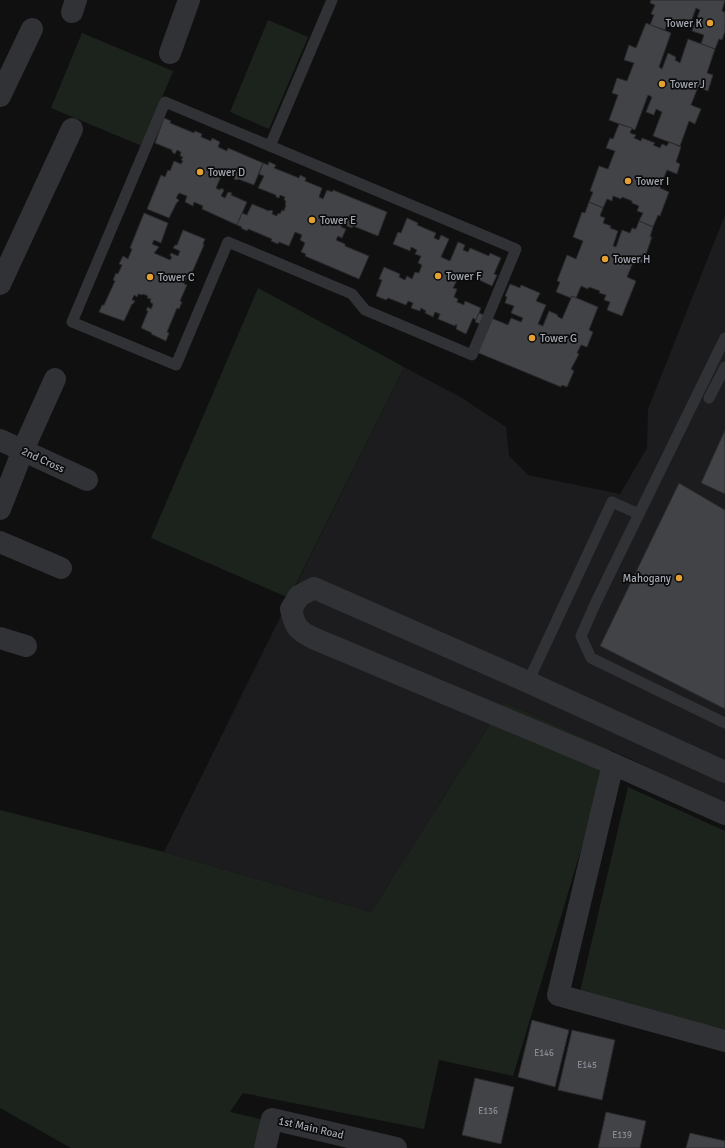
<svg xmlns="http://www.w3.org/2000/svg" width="725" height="1148" font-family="Signika,sans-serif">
  <rect width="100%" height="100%" fill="#101011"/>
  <path fill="#1c1c1e" d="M725,215v588l-114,-53 -107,-48 -133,210 -207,-60 240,-485 58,31 44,29 3,29 19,19 92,19 27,-46 1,-39z"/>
  <g fill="#1c231d">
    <path d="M268,20l40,17 -39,92 -39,-17z"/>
    <path d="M82,33l91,38 -31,75 -91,-38z"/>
    <path d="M258,288l146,79 -115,231 -138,-60z"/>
    <path d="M504,702l107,48 -98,326 -74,-16 -15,69 -181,-36 -13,19 34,8 -6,28h-187l-71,-40v-298l164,42 207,60z"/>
    <path d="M628,787l97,44v198l-146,-33z"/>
  </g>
  <g fill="#414347" stroke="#2a2a2d">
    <path d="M651,0h74l-3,11 3,1v19l-3,9 -3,-1 -4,10 -14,-5 3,-9 -12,-4 8,-21 -4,-2 -5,14 -8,-3 -3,8 -12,-5 -3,8 -15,-5 4,-10 -3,-1 4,-9 -5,-2z"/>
    <path d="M646,23l25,10 -12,34 3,2 6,-16 8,4 -1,3 5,3 8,-24 27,10 -8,24 6,2 -5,16 -10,-4 -7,18 10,4 -6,15 -6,-3 -9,25 -27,-10 9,-24 -6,-3 -2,6 -8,-3 6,-15 -4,-2 -13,35 -26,-10 9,-25 -6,-2 5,-15 10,3 7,-18 -10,-3 5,-15 7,3z"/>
    <path d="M164,118l7,3 -1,2 24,10 1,-2 7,3 -1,3 10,4 1,-3 8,4 -2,5 9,4 1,-3 35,15 -9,22 -16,-6 -1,1 -3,-1 2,-7 -4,-2 -3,7 -6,-5 -7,16 4,2 1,-2 3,2 -3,6 4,2 3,-6 4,1 -1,2 16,7 -10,23 -35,-16 1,-3 -9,-4 -1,4 -8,-4 2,-6 -8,-3 -3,5 3,2 -1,2h-1l-8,16 -22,-9 14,-34 4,2 3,-7 2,1 4,-10 7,3 2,-3 -2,-1 2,-3 -3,-1 1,-4 -4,-2 -2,4 -3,-2v-2l-17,-7z"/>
    <path d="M619,124l13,4 -2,5 6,2 -2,3 7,3 1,-3 13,5 -2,2 7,3 2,-4 5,2 2,-4 12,5 -5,15 4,2 -3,10 -10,-4 -7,18 9,4 -9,24 -2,-1 -5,12 -14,-6 4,-8 -6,-2 2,-5 -7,-3v-2l-10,-4 -1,2 -8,-3 -1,5 -5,-2 -4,9 -14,-6 4,-10 -3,-1 9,-25 9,3 7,-18 -9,-3 4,-10 3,1z"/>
    <path d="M269,162l7,3 -2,3 25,10 1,-3 6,3 -1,3 17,7 -3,9 4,2 4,-9 5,2 1,-2 54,22 -9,24 -25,-10 -1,2 -9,-4 -2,3 5,2 -4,9 -4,-2 -2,4 9,4v2l24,10 -10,23 -54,-23 1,-2 -5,-2 4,-9 -5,-3 2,-5 -7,-3 -6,14 -10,-4 -1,2 -7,-3 1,-2 -24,-10 -1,2 -6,-3 1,-1 -5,-2 5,-12 5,2 5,-11 17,7 1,-1 3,1 -1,3 5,2 1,-3 2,1 2,-4 2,1 2,-6h-1l1,-4 -2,-1 1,-3 -5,-2 -1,3 -3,-1v-2l-18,-7 6,-12 -5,-2 4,-11 5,2z"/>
    <path d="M589,202l14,6 -3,8 5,2 -2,5 8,3 -1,2 8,3 -5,15 3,1 6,-17 8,3 2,-5 4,1 3,-8 14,6 -3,10h2l-9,26 -9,-3 -7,17 9,4 -14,35 -15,-6 3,-8 -6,-2 2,-5 -7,-2 1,-2 -11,-4 -1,2 -7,-3 -5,12 -4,-2 -1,2 -15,-6 4,-10 -3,-1 10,-26 9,4 7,-18 -10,-4 9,-25 3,1z"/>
    <path d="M144,213l24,10 -7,20 -7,-3 -2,4 7,3 -5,6 16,7 2,-3 -2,-1 1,-3 7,3 2,-5 -7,-3 2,-3h2l6,-15 22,9 -2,5 1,1 -13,30 -3,-1 -4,10 3,1 -7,16 2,1 -3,7 -2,-1 -10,24 2,1 -3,8 -15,-7 1,-1 -11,-5 7,-17 -2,-1 2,-3 3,2 2,-5 -3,-2 1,-3 -4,-1 1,-2 -5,-2 -1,1 -4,-1 -1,3 -3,-2 -2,5 3,1 -2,3h-1l-8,17 -25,-9 3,-7h2l11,-24 -2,-1 3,-7 2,1 4,-9 -3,-1 4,-8 5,3 4,-10 -2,-1z"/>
    <path d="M407,218l11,5 -1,2 19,8 -2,5 5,2 2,-5 8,4 -8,18 9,4 8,-19 7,3 -2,5 5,2 2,-4 19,8 1,-3 11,5 -7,16 3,1 -5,11 -15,-7 1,-3 -7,-3 -1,3 -6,-2 -3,7 -4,-1 -4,8 4,1 -3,8 4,2 -1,3 7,3 1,-4 16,7 -5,12 -3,-2 -7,16 -10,-5 1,-4 -1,-1 -1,2 -17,-7 2,-5 -5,-2 -2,5 -8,-4 1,-2 -5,-3 -1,3 -9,-3 2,-5 -5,-2 -2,4 -18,-7 -2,2 -10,-4 6,-16 -3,-1 5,-12 16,7 -1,3 6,3 2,-4 5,3 3,-7 4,1 3,-8 -4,-2 3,-7 -6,-2 2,-4 -6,-3 -1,4 -17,-7 5,-12 3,1z"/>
    <path d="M510,284l10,4 1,-3 19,8 -4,8 10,4 -8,19 5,2 6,-15 9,4 -1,1 5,3 10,-23 26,11 -9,23 4,2 -6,15 -6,-2 -4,8 2,1 -8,15 3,2 -7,16 -5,-2 -1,2 -92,-38 11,-25 -5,-2 4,-9 29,12 3,-7 10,4 2,-4 -12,-5 3,-7 -9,-3 2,-6 -2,-1z"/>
    <path d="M725,430v64l-24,-11z"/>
    <path d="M679,483l46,27v199l-125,-63z"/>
    <path d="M532,1020l37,10 -14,57 -37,-10z"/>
    <path d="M572,1030l43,10 -13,60 -44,-10z"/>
    <path d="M475,1078l39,9 -13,57 -39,-9z"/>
    <path d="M606,1112l40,9 -6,27h-42z"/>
    <path d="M690,1133l35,8v7h-39z"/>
  </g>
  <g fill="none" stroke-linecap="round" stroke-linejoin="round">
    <g stroke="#313236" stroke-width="11">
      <path d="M165,102l351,147 -44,106 -107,-45 -13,-16 -124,-52 -52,123 -104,-43z"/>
      <path d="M270,146l62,-146"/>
      <path d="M725,338l-129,264 -15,34 10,22 134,65"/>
      <path d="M709,398l16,-31"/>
      <path d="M528,682l84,-180 27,12"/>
    </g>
    <g stroke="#313236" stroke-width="22">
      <path d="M72,12l4,-12"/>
      <path d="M170,53l19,-53"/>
      <path d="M0,96l32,-67"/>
      <path d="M0,284l72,-155"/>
      <path d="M0,440l87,40"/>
      <path d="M0,509l23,-59 32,-71"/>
      <path d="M0,542l61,26"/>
      <path d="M0,638l26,8"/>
      <path d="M613,764l-55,231 167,46"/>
      <path d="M725,772l-197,-90 -214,-94 -15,8 -8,13c4,18 6,21 22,29l300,126 112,50"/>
      <path d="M265,1148l7,-29 124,29"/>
    </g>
  </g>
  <g fill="#e5a033" stroke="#0b0b0c" stroke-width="1.5">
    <circle cx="710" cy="23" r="4"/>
    <circle cx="662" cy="84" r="4"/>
    <circle cx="200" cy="172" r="4"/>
    <circle cx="628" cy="181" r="4"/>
    <circle cx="312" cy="220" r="4"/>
    <circle cx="605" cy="259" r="4"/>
    <circle cx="438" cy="276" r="4"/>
    <circle cx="150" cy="277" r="4"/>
    <circle cx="532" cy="338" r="4"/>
    <circle cx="679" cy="578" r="4"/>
  </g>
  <g text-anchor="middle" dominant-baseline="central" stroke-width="3.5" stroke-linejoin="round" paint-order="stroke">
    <g font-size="9" fill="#8a8e96">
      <text x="544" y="1053">E146</text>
      <text x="587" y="1065">E145</text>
      <text x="488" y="1111">E136</text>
      <text x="622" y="1135">E139</text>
    </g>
    <g font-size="11" fill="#a2a7b1" stroke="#0b0b0c" text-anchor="start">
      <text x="702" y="23" text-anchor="end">Tower K</text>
      <text x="670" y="84">Tower J</text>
      <text x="208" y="172">Tower D</text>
      <text x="636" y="181">Tower I</text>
      <text x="320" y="220">Tower E</text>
      <text x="613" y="259">Tower H</text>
      <text x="446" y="276">Tower F</text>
      <text x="158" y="277">Tower C</text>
      <text x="540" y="338">Tower G</text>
      <text x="671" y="578" text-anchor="end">Mahogany</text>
    </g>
    <g font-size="11" fill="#a2a7b1" stroke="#0b0b0c">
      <text transform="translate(43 460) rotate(25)">2nd Cross</text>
      <text transform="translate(311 1128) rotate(13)">1st Main Road</text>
    </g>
  </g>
</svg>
